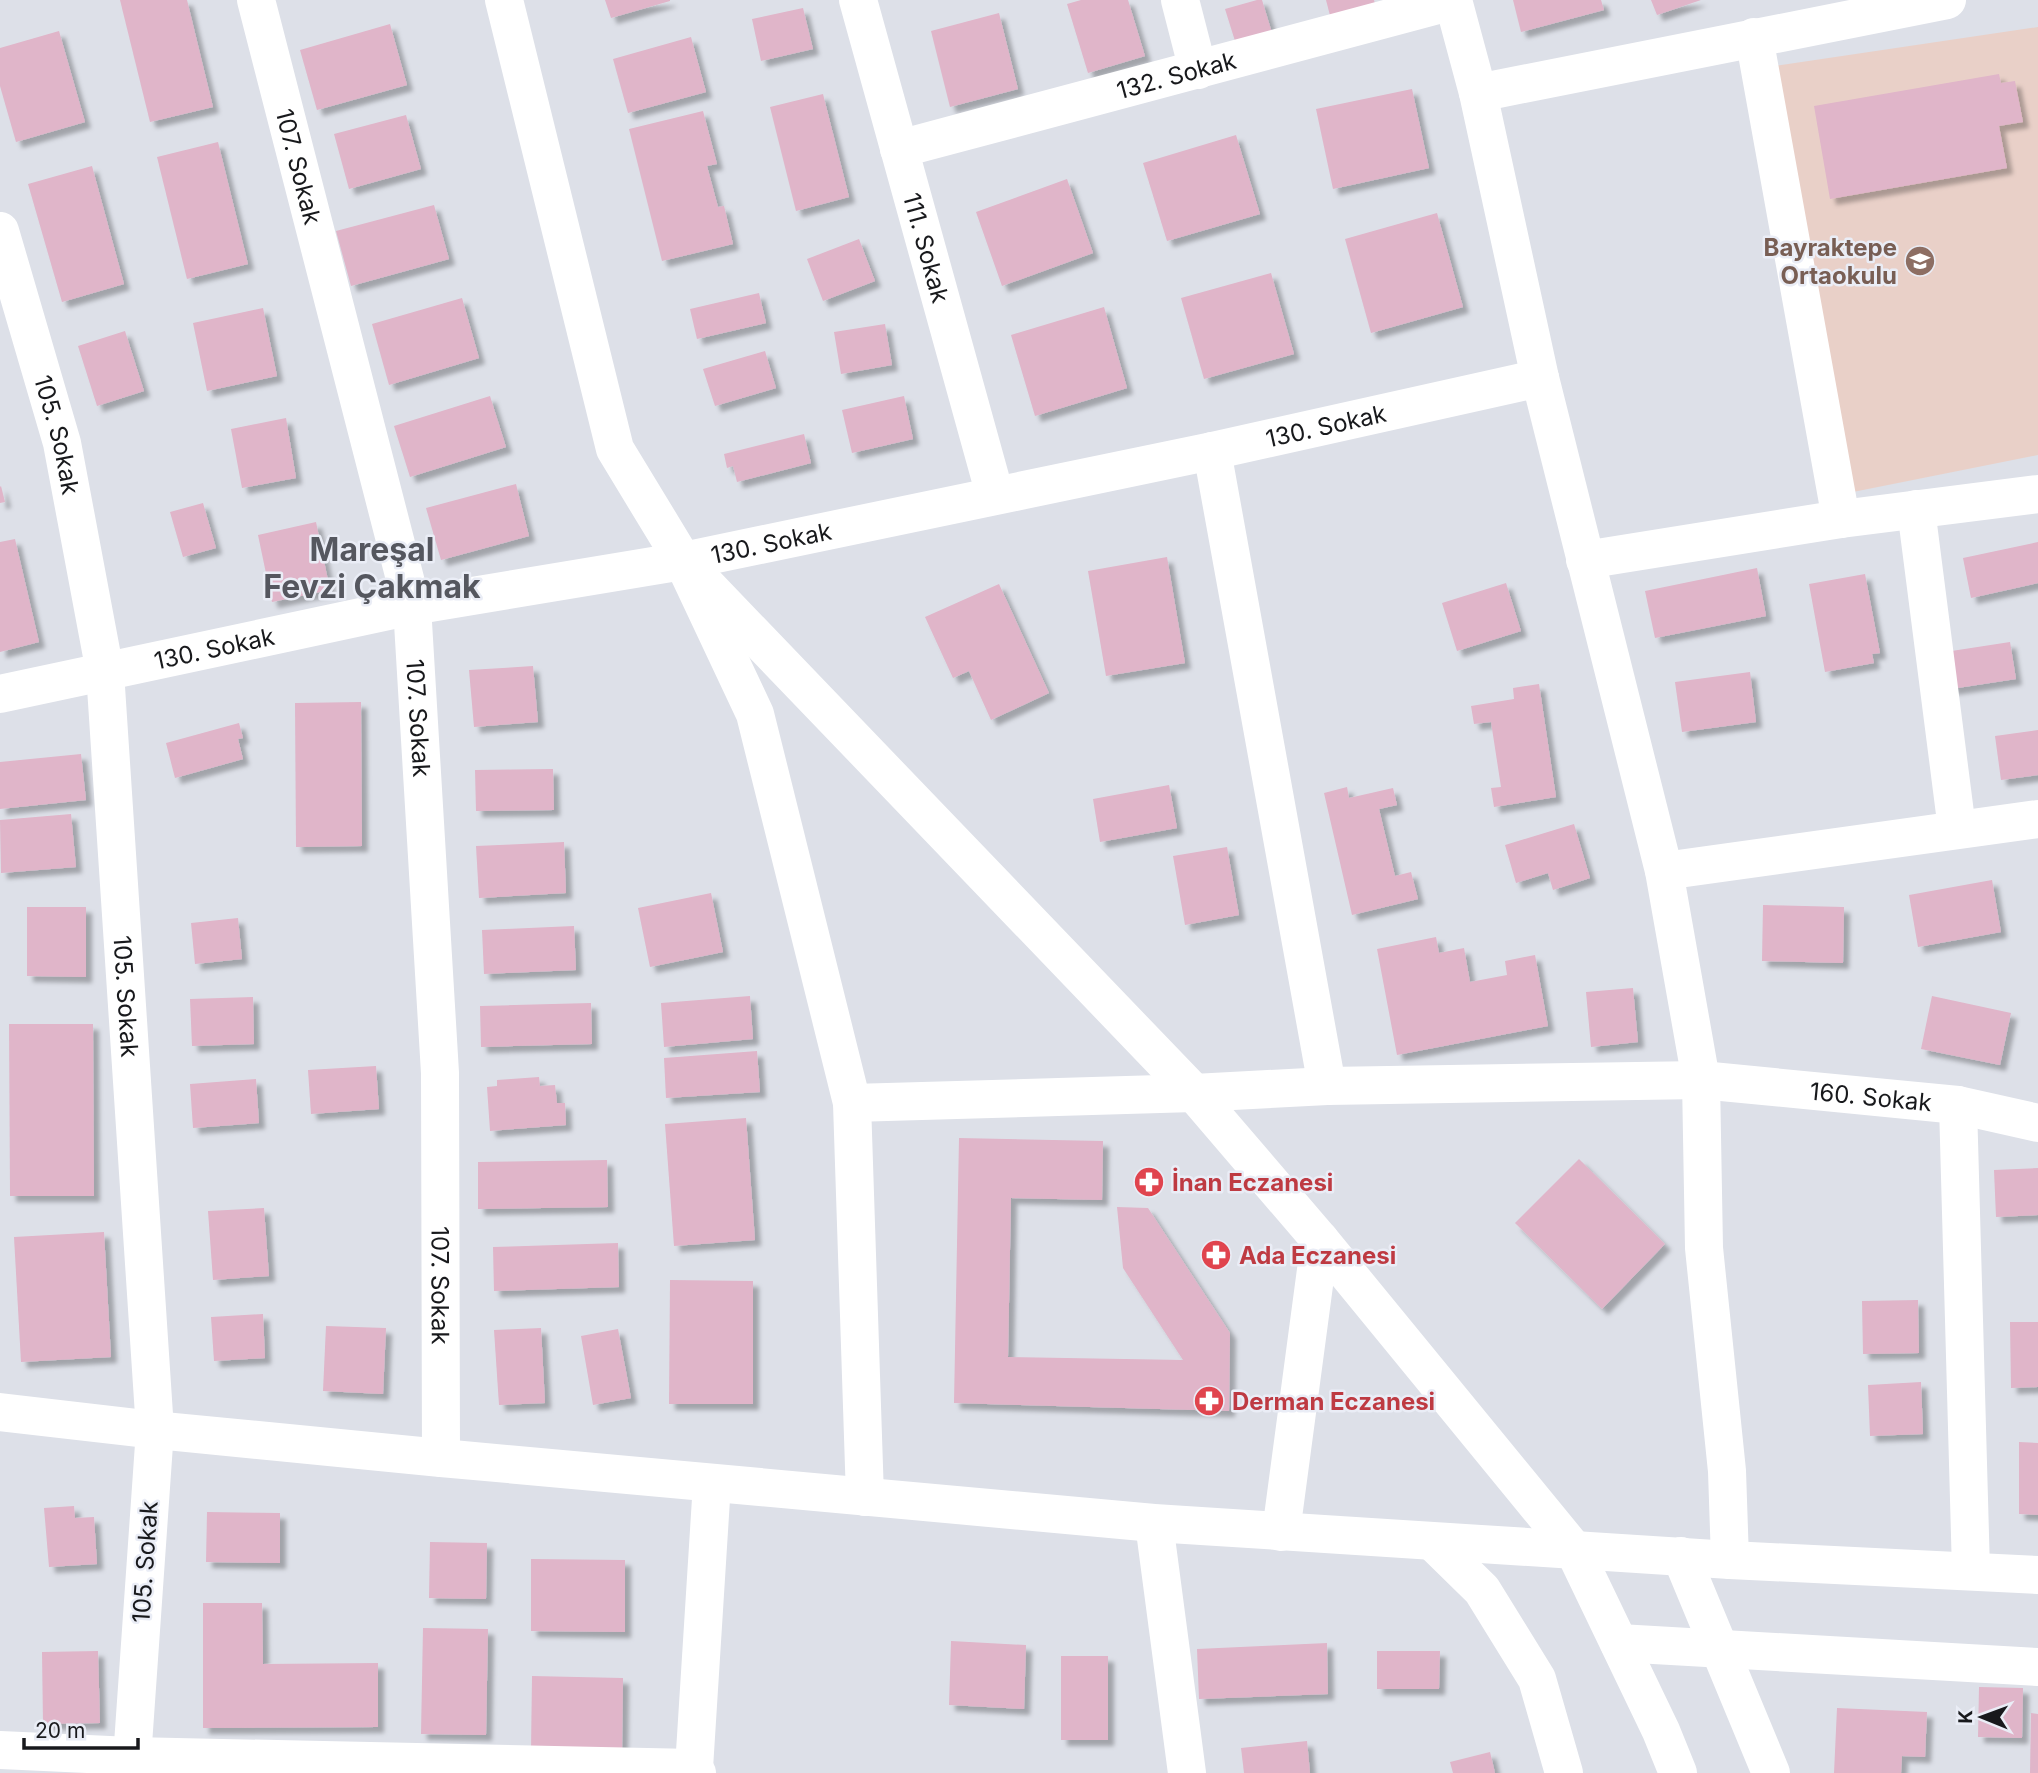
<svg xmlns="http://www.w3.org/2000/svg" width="2038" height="1773" font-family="Inter,sans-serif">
  <defs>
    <filter id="shadow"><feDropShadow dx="6" dy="6" stdDeviation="2" flood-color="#0004"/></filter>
  </defs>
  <rect width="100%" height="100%" fill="#dde0e8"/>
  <path fill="#e9d0c8" d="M2038,27v428l-195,39 -76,-427z"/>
  <g fill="#e0b5c9" filter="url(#shadow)">
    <path d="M120,0h67l26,107 -63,15z"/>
    <path d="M605,0h65v1l-59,17z"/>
    <path d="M1081,0h47l17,56 -57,17 -21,-69z"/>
    <path d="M1257,0h5l14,46 -36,11 -15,-48z"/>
    <path d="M1326,0h48l4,15 -45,12z"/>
    <path d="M1513,0h88l3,10 -83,22z"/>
    <path d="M1651,0h50l-44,15z"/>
    <path d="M803,8l10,41 -52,12 -9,-42z"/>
    <path d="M999,13l19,76 -68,18 -19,-76z"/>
    <path d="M390,24l17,61 -90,25 -17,-60z"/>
    <path d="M59,31l26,91 -69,20 -16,-56v-38z"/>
    <path d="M691,37l15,55 -78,21 -15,-54z"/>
    <path d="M1999,74l2,9 14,-2 8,41 -24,4 8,42 -177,31 -16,-93z"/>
    <path d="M1412,89l17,79 -96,21 -17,-80z"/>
    <path d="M823,94l26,103 -53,14 -26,-104z"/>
    <path d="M703,111l14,53 -10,2 11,41 6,-1 9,38 -71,17 -33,-132z"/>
    <path d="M406,115l15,54 -72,20 -15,-55z"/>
    <path d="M1236,135l24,79 -93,27 -24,-78z"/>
    <path d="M218,142l30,122 -61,15 -30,-122z"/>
    <path d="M92,166l32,118 -62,18 -34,-118z"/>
    <path d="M1067,179l26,74 -91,33 -26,-74z"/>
    <path d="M434,205l15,54 -98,27 -15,-55z"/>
    <path d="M1437,213l26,94 -92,26 -26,-94z"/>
    <path d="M859,239l16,42 -52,20 -16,-42z"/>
    <path d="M1271,273l23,81 -90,25 -23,-81z"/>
    <path d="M759,293l7,30 -69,16 -7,-30z"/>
    <path d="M462,298l17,60 -90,27 -17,-61z"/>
    <path d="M1104,307l23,81 -92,28 -24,-81z"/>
    <path d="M263,308l14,68 -70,15 -14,-68z"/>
    <path d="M885,324l7,41 -51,9 -7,-42z"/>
    <path d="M125,331l19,60 -47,15 -19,-60z"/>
    <path d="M765,351l11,37 -61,18 -12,-37z"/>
    <path d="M490,396l16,51 -96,30 -16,-51z"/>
    <path d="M904,396l9,43 -61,14 -10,-43z"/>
    <path d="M286,418l10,60 -54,10 -11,-59z"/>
    <path d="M804,434l7,29 -74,19 -4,-16 -6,2 -3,-14z"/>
    <path d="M516,484l13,52 -88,24 -15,-52z"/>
    <path d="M1,486l4,16 -5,1v-16z"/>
    <path d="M203,503l13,45 -33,9 -13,-45z"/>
    <path d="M316,522l14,68 -58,12 -14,-67z"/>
    <path d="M15,539l24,103 -39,10v-110z"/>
    <path d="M2038,542v41l-67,15 -8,-40z"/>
    <path d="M1167,557l18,106 -79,13 -18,-105z"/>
    <path d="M1757,568l9,48 -111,22 -10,-47z"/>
    <path d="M1865,574l15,79 -8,1 2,9 -49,9 -16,-88z"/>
    <path d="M1506,583l15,48 -64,20 -15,-48z"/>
    <path d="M999,584l50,109 -58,27 -22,-49 -16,7 -28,-61z"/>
    <path d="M2010,642l6,37 -65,10 -6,-37z"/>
    <path d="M533,666l5,56 -64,5 -5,-57z"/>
    <path d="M1750,672l6,50 -74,10 -7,-50z"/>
    <path d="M1539,684l17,113 -62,10 -3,-19 10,-1 -10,-65 -17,2 -3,-18 43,-7 -1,-11z"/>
    <path d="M361,702l1,144 -66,1 -1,-144z"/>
    <path d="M239,723l4,15 -5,1 5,20 -68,19 -9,-35z"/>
    <path d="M2038,730v45l-37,5 -6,-44z"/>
    <path d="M81,754l5,46 -86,9v-47z"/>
    <path d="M553,769l1,41 -78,1 -1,-41z"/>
    <path d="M1169,785l8,43 -77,14 -7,-43z"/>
    <path d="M1347,787l2,11 44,-10 4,17 -18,4 16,67 16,-4 7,27 -66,16 -28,-122z"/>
    <path d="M71,814l5,53 -75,6 -1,-53z"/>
    <path d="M1574,824l16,54 -37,12 -5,-17 -32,10 -11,-38z"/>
    <path d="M564,842l2,51 -87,5 -3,-52z"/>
    <path d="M1227,847l12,68 -54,10 -12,-69z"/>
    <path d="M1992,880l9,52 -83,15 -9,-52z"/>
    <path d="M711,893l12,59 -73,15 -12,-59z"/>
    <path d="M1763,905l81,2 -1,56 -81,-2z"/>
    <path d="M27,907h59v70l-59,-1z"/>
    <path d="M238,918l4,41 -47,5 -4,-41z"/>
    <path d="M574,926l2,44 -92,4 -2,-44z"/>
    <path d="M1436,937l3,16 25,-5 6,34 37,-7 -2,-14 30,-6 13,71 -151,29 -20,-106z"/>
    <path d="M1633,988l5,54 -47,5 -5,-55z"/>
    <path d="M750,996l3,43 -89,8 -3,-44z"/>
    <path d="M1932,996l79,17 -11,52 -79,-16z"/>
    <path d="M253,997l1,47 -62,2 -2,-47z"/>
    <path d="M591,1003l1,41 -111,3 -1,-41z"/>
    <path d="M9,1024h84l1,172h-84z"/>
    <path d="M757,1051l3,41 -94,6 -2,-40z"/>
    <path d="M376,1066l3,43 -68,5 -3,-44z"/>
    <path d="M539,1077l1,9 15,-1 2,18h8l1,22 -76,6 -3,-44 10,-1v-6z"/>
    <path d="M256,1079l3,44 -66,5 -3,-44z"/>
    <path d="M746,1118l9,122 -81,6 -9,-122z"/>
    <path d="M959,1138l144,3 -1,59 -91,-2 -3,159 175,3 -60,-92 -6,-61 31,1 82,125 -1,78 -275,-8z"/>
    <path d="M1579,1159l86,85 -63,65 -87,-86z"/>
    <path d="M607,1160l1,47 -130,2v-47z"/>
    <path d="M2038,1168v47l-42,2 -2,-47z"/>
    <path d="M264,1208l5,68 -56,4 -5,-69z"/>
    <path d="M104,1232l7,125 -90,5 -7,-125z"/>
    <path d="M618,1243l1,44 -125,4 -1,-44z"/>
    <path d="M670,1280l83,1v123h-84z"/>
    <path d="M1918,1300l1,53 -56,1 -1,-53z"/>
    <path d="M263,1314l2,44 -51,3 -3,-44z"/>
    <path d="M2010,1322h28v65l-27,1z"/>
    <path d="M326,1326l60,2 -3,66 -60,-3z"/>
    <path d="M541,1328l4,75 -46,2 -5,-75z"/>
    <path d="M618,1329l13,69 -38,7 -12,-69z"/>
    <path d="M1921,1382l2,52 -53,2 -2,-51z"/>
    <path d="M2019,1442l19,1v72l-19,-1z"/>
    <path d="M74,1506l1,12 19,-1 3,47 -48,3 -5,-59z"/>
    <path d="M207,1512l73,1v50l-74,-1z"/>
    <path d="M430,1542l57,1 -1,56 -57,-1z"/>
    <path d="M531,1559l94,1v72l-94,-1z"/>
    <path d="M203,1603h59l1,61 115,-1v64l-175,1z"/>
    <path d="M423,1628l65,1 -2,106 -65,-1z"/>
    <path d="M951,1641l75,4 -2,64 -75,-4z"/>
    <path d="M1327,1643l1,51 -129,5 -2,-50z"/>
    <path d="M98,1651l2,72 -57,1 -1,-72z"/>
    <path d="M1377,1651h63l-1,38h-62z"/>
    <rect x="1061" y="1656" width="47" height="84"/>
    <path d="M532,1676l91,2 -1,75 -91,-2z"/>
    <path d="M1979,1687l44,1 -1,50 -44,-1z"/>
    <path d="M1837,1708l90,4 -2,45 -23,-1 -1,17h-67z"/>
    <path d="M2031,1713l7,1v59h-8z"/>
    <path d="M1307,1741l3,32h-66l-3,-25z"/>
    <path d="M1490,1752l5,21h-42l-3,-11z"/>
  </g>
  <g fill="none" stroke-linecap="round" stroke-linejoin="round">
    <g stroke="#fff" stroke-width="38">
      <path id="s1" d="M256,0l156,606 28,467 1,385"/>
      <path d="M504,0l111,449 68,112 72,153 97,389 13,394"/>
      <path id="s2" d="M858,0l137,495"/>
      <path d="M1180,0l18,70"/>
      <path d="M1453,0l25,93 62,285 124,493 37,209 3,168 23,223 3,89"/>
      <path d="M1754,37l87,482"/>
      <path d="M1478,93l469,-93"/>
      <path id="s3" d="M899,149l554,-148"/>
      <path id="s4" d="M0,231l62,212 43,229 50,758 -24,343"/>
      <path d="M1212,451l115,635"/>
      <path d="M1916,509l41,320"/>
      <path d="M1585,560l256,-41 197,-25"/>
      <path d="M683,561l511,532 126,147 254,310 87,181 17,42"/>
      <path id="s5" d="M0,694l412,-88 271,-45 529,-110 328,-73"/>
      <path d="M1664,871l374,-52"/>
      <path id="s6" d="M852,1103l342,-10 133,-7 374,-6 257,25 80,18"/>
      <path d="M1958,1105l13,466"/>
      <path d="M0,1412l155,18 286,28 713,65 576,37 308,15"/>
      <path d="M1154,1523l33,250"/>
      <path d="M1281,1532l39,-292"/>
      <path d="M1433,1542l49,48 55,89 27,94"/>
      <path d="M1681,1556l90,217"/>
      <path d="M1619,1643l419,24"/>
      <path d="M0,1750l131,6 563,12 3,5"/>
      <path d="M694,1768l18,-285"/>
    </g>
  </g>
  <defs>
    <g id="school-disc" transform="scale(1.575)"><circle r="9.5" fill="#8d6e63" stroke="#eaedf6"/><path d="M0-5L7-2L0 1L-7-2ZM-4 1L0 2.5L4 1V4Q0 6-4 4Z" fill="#fff"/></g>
    <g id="pharmacy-disc" transform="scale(1.575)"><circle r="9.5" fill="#e0444e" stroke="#eaedf6"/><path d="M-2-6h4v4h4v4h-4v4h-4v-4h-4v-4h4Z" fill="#fff"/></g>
  </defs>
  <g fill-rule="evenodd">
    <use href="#school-disc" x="1920" y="261"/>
    <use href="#pharmacy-disc" x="1149" y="1182"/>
    <use href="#pharmacy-disc" x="1216" y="1255"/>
    <use href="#pharmacy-disc" x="1209" y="1401"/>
  </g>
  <g text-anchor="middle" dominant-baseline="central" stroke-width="5" stroke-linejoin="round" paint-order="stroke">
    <g font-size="24" fill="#18191c" stroke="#eaedf6">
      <text stroke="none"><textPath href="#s3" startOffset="287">132. Sokak</textPath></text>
      <text stroke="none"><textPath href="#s1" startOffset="172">107. Sokak</textPath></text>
      <text stroke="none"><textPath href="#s2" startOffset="257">111. Sokak</textPath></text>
      <text stroke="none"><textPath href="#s5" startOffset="1353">130. Sokak</textPath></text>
      <text stroke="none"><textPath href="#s4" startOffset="212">105. Sokak</textPath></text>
      <text stroke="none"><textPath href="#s5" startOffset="786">130. Sokak</textPath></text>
      <text stroke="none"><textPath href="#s5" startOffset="219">130. Sokak</textPath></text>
      <text stroke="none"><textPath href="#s1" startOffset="738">107. Sokak</textPath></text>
      <text stroke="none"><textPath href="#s4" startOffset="779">105. Sokak</textPath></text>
      <text stroke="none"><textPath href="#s6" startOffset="1020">160. Sokak</textPath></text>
      <text stroke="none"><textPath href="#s1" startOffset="1306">107. Sokak</textPath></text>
      <text transform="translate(145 1562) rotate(-86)">105. Sokak</text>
    </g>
    <g font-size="24" font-weight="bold" fill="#785e54" stroke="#eaedf6" text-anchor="end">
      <text x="1897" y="247">Bayraktepe<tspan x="1897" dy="28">Ortaokulu</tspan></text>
    </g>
    <g font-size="24" font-weight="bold" fill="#be3a42" stroke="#eaedf6" text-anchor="start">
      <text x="1172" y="1182">İnan Eczanesi</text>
      <text x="1239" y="1255">Ada Eczanesi</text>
      <text x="1232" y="1401">Derman Eczanesi</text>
    </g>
    <g font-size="32" font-weight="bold" fill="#55575f" stroke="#eaedf6">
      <text x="372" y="549">Mareşal<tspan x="372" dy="37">Fevzi Çakmak</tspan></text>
    </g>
  </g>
  <g transform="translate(1982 1717) rotate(271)" stroke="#eaedf6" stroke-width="5" paint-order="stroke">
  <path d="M0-5L12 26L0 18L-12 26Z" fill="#18191c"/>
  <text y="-10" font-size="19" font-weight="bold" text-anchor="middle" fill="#18191c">K</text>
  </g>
  <path d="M24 1738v10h114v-10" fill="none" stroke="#18191c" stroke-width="3.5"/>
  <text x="35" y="1738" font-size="21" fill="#18191c" stroke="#eaedf6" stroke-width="5" paint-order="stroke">20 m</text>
</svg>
